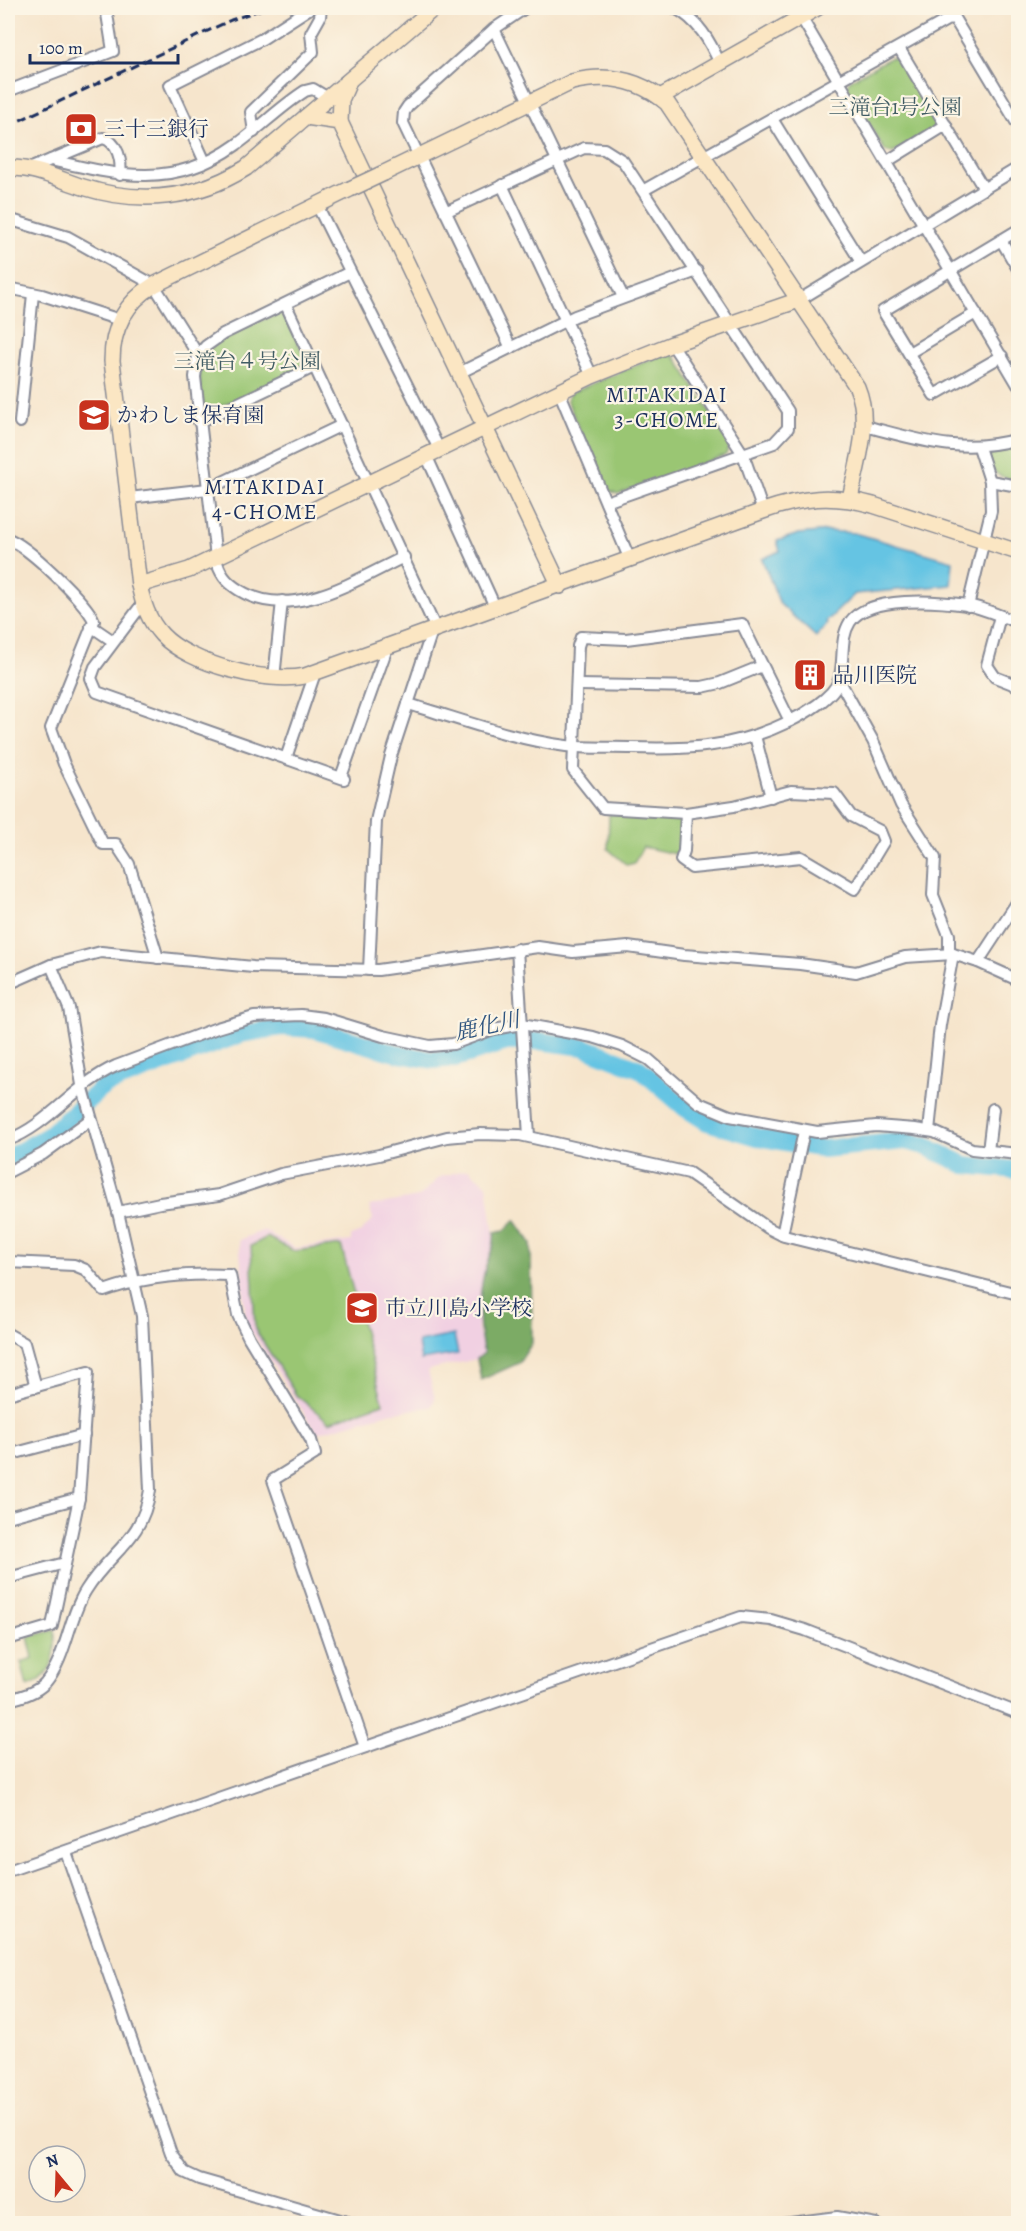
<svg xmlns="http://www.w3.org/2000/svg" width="1026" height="2231" font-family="Alegreya,'Noto Serif JP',serif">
  <rect width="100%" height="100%" fill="#fcf5e5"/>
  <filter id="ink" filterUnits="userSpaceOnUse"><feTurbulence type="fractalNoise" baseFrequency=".0167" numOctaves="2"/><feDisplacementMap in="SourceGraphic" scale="12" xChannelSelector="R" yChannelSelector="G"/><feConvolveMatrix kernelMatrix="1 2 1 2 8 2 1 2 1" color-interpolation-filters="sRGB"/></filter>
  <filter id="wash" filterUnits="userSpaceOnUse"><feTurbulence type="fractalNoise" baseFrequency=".008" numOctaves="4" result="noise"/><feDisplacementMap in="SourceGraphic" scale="24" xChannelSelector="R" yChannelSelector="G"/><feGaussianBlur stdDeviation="1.35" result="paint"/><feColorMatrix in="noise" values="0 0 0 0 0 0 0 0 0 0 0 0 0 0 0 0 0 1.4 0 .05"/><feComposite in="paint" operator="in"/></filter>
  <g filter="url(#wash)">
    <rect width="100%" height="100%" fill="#f6e5cc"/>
    <path fill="#f1d0e2" d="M468,1169l19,16 8,57 -15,50 -2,38 6,23 -7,6 -49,11 7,29 -4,8 -42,6 -72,20 -71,-110 -7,-83 25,-10 31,18 56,-7v-5l10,-4 12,-13 -4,-13 50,-9 21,-20z"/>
    <g fill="#9ac673" stroke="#5a7a68" stroke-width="1.5">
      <path d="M891,57l12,4 34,56 1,9 -45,27 -8,-2 -38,-64 2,-6z"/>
      <path d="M279,313l6,2 19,40 -4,14 -91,43 -5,-4c-3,-14 -6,-27 -3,-42 5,-29 54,-42 78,-53z"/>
      <path d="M666,353l8,2 56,88 -4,12 -108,39 -14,-5 -37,-89 3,-7z"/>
      <path d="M1018,446v35c-16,-4 -26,-5 -31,-22l5,-6z"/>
      <path d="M609,814l68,3 4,4v28l-6,5 -32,-7 -9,16 -7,2 -19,-16z"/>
      <path d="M267,1237l27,14 47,-6 42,158 -54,19 -33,-27 -41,-66 -4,-83z"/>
      <path d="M55,1630c2,24 -2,49 -28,56l-6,-24 12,-4 -5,-21z"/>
    </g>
    <path fill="#7bab65" stroke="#4b6d62" stroke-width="1.5" d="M515,1220l16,23 1,100 -13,20 -38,17 -4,-21 7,-6c-7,-28 -6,-55 1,-84 3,-13 11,-23 9,-36l10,-2z"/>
    <g fill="#65c4e3" stroke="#407aa0" stroke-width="1.5">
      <path d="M828,531l26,2 99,28 -2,24 -96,9 -29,28 1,2 -11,13 -36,-33 -18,-45 18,-8 -3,-10 22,-7z"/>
      <path d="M454,1335l4,19 -37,6 -3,-18z"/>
    </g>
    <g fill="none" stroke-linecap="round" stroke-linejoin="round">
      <path stroke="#65c4e3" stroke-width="18" d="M8,1158l41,-23 56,-50 136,-51 41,-7 32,2 85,25 34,6 23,-2 51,-16 32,-1 45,6 56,22 45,39 22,14 50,15 66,12 82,-8 20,5 40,19 53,5"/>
    </g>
  </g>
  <g filter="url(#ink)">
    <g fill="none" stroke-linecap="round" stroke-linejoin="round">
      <g stroke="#888a95" stroke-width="14">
        <g id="street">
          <path d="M675,8c23,12 35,33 45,56"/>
          <path d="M948,8l70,117"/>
          <path d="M801,17l217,368"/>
          <path d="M494,29l129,268"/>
          <path d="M899,48l85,141"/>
          <path d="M8,91l105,-40 -7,-43"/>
          <path d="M772,119l89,143"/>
          <path d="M254,132l-3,-20 62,-60 -2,-19 9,-16 1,-9"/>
          <path d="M51,160c68,16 124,29 185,-15 24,-17 44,-38 69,-54l8,-2 15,9"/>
          <path d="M205,162l-35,-77 92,-46 48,-31"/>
          <path d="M886,162l60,-37"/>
          <path d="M29,169l74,-31c15,4 19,23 17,37"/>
          <path d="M502,185l90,191"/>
          <path d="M644,190l310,-174"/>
          <path d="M317,205l122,244"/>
          <path d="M445,212l139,-64 20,1 19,12 165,250v17l-14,15 -168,59"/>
          <path d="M8,219l60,18 86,48 44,70 -3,22 21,181c3,15 10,24 23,32 53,33 118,-11 165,-33"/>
          <path d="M1001,240l17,29"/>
          <path d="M8,288l34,7 78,25"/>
          <path d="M799,300l219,-132"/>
          <path d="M286,305l150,324"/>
          <path d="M672,344l71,110 20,57"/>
          <path d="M511,348l-108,-225 1,-11 4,-6 86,-77 31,-21"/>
          <path d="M909,353l67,-40"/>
          <path d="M198,355l8,-9 17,-12 127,-62"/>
          <path d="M1002,356l-68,39 -51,-84 135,-81"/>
          <path d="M459,373l116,-57 122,-45"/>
          <path d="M559,391l71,169"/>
          <path d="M20,422l13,-128"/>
          <path d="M199,422l115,-55"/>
          <path d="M865,426c55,14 96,29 153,13"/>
          <path d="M426,455l70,154"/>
          <path d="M990,481l28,5"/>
          <path d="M129,498l79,-9 134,-64"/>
          <path d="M8,539c18,5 79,64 86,82l-43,107 13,36 39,80h13l13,20 29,94"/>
          <path d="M143,603l-48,64 -4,11 6,14 247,87"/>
          <path d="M968,606l23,-95 -1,-30 -11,-34"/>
          <path d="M1000,616l-13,49 8,12 23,9"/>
          <path d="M91,626l22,15"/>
          <path d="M274,678l8,-77"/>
          <path d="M839,680l34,61 28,64 34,53 -2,37 16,40v20"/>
          <path d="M578,685l124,2 18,-4 42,-17"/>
          <path d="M408,704c52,15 104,35 158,42 22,3 45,1 67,2 56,2 104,-1 155,-26 15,-7 46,-25 51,-42 6,-19 0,-41 11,-58 18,-27 89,-21 117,-17 17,3 35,12 51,17"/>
          <path d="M755,736l16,61"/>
          <path d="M286,758l29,-85"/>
          <path d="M341,777l46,-129"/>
          <path d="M686,813l-2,38 -3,9 11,8 109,-11 54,32 29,-48 -4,-10 -29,-15 -17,-23 -43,-2 -57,15 -48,7 -83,-5 -30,-38 5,-124 3,-9 45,2 116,-15 48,97"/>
          <path d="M517,949l12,187"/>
          <path d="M978,962l40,-61"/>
          <path d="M369,970l7,-149 15,-65 41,-125"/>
          <path d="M8,984l43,-19 50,-13 152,15 125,3 160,-23 35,5 55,-5 56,8 116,9 56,8 49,-15 48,-3 25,8 40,18"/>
          <path d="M929,1131l11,-106 13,-71"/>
          <path d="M8,1140c41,-15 67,-56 108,-74l101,-38 37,-11 47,-2 23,3 59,18 47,10 23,-2 41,-15 28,-5 71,13 29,9 26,13 51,44 31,13 87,16 59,-6 39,3 19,3 38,17 46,5"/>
          <path d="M988,1151l5,-42"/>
          <path d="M8,1172l35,-18 48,-35"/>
          <path d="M118,1212l42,-9 59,-8 62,-21 98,-19 68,-18 33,-3 40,1 169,38 79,55 16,8 234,58"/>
          <path d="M782,1235l22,-104"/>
          <path d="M8,1262l66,3 12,5 18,21c41,-15 83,-18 126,-16l8,40 11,23 62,102 4,14 -42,26 92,267"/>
          <path d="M8,1334l16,9 12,44"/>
          <path d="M8,1394l80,-22 -9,126 -27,128 -44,13"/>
          <path d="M8,1455l76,-20"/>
          <path d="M8,1517l71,-19"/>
          <path d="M8,1578l57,-15"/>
          <path d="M8,1700c12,-3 28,-7 37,-17 22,-26 23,-65 41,-93 24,-39 56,-48 64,-100l-8,-174 -24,-104 -36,-127 -13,-77 -18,-43"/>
          <path d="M66,1852l105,301 13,19 15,7 155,45"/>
          <path d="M8,1871l733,-254 30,3 34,10 213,83"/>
          <path d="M783,2224l54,-7 39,7"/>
        </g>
      </g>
      <g stroke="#888a95" stroke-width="18">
        <g id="secondary">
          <path d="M660,97l157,-89"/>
          <path d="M306,117l34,5 220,464"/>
          <path d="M340,122l1,-22 7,-16"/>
          <path d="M8,168c27,-1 50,11 75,19 57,18 113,12 163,-19l188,-160"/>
          <path d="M384,173l188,-91c36,-9 67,-3 95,21l190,284c15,36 0,75 -7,112"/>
          <path d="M350,189l-196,96c-28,17 -42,43 -42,76l27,224c4,18 9,35 23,50 27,29 105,49 143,41l458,-165c40,-14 68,-17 110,-6l145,47"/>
          <path d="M139,585l50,-15 403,-194 80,-32 127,-44"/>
        </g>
      </g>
      <use href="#street" stroke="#fff" stroke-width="10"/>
      <use href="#secondary" stroke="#fbe6c3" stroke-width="15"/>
      <path stroke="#1b2f5e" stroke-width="3" stroke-dasharray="9 4.5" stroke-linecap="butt" d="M8,126l223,-106 34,-12"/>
      <g stroke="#888a95" stroke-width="18" stroke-linecap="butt">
        <path id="secondary-bridge" d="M350,189l34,-16"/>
      </g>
      <use href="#secondary-bridge" stroke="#fbe6c3" stroke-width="15"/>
    </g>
  </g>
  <defs>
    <g id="bank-square" transform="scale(1.725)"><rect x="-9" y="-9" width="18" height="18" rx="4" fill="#c8321e" stroke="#fcf5e5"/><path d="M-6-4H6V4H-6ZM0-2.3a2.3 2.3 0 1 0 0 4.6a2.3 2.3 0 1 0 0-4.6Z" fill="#fff"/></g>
    <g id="school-square" transform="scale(1.725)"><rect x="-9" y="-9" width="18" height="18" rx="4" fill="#c8321e" stroke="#fcf5e5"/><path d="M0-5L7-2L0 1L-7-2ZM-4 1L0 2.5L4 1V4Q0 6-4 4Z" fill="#fff"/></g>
    <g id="building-square" transform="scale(1.725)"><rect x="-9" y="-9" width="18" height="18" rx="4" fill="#c8321e" stroke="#fcf5e5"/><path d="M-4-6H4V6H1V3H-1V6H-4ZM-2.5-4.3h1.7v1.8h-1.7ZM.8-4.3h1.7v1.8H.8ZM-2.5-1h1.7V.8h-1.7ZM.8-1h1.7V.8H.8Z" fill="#fff"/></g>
  </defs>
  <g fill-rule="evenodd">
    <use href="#bank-square" x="81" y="129"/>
    <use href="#school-square" x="94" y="415"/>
    <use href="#building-square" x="810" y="675"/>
    <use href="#school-square" x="362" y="1308"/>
  </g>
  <g text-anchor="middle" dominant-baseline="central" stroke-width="4.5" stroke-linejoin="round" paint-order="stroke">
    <g font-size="21" fill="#415c64" stroke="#fcf5e5">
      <text x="895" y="107">三滝台1号公園</text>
      <text x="247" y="361">三滝台４号公園</text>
    </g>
    <g font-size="21" fill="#1b2f5e" stroke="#fcf5e5" text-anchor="start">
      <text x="104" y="129">三十三銀行</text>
      <text x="117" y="415">かわしま保育園</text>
      <text x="833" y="675">品川医院</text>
      <text x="385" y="1308">市立川島小学校</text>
    </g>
    <g font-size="22" letter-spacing="1.5" fill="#1b2f5e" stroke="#fcf5e5">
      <text x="667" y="395">MITAKIDAI<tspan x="667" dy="25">3-CHOME</tspan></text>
      <text x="265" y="487">MITAKIDAI<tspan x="265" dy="25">4-CHOME</tspan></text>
    </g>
    <g font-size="22" font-style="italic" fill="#2e547f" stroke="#fcf5e5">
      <text transform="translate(487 1026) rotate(-12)">鹿化川</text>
    </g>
  </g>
  <rect width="1026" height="2231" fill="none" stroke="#fcf5e5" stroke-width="30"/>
  <g transform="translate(57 2174) rotate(341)"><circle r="28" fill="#fcf5e5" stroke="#a2a6af" stroke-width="1.5"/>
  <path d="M0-4.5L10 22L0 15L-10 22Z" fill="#c8321e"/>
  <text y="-9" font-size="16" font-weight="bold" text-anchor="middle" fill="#1b2f5e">N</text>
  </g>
  <path d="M30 54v9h148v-9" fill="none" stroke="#1b2f5e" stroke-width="3"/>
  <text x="39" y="54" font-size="18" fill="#1b2f5e" stroke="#fcf5e5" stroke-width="4.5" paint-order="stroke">100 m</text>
</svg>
